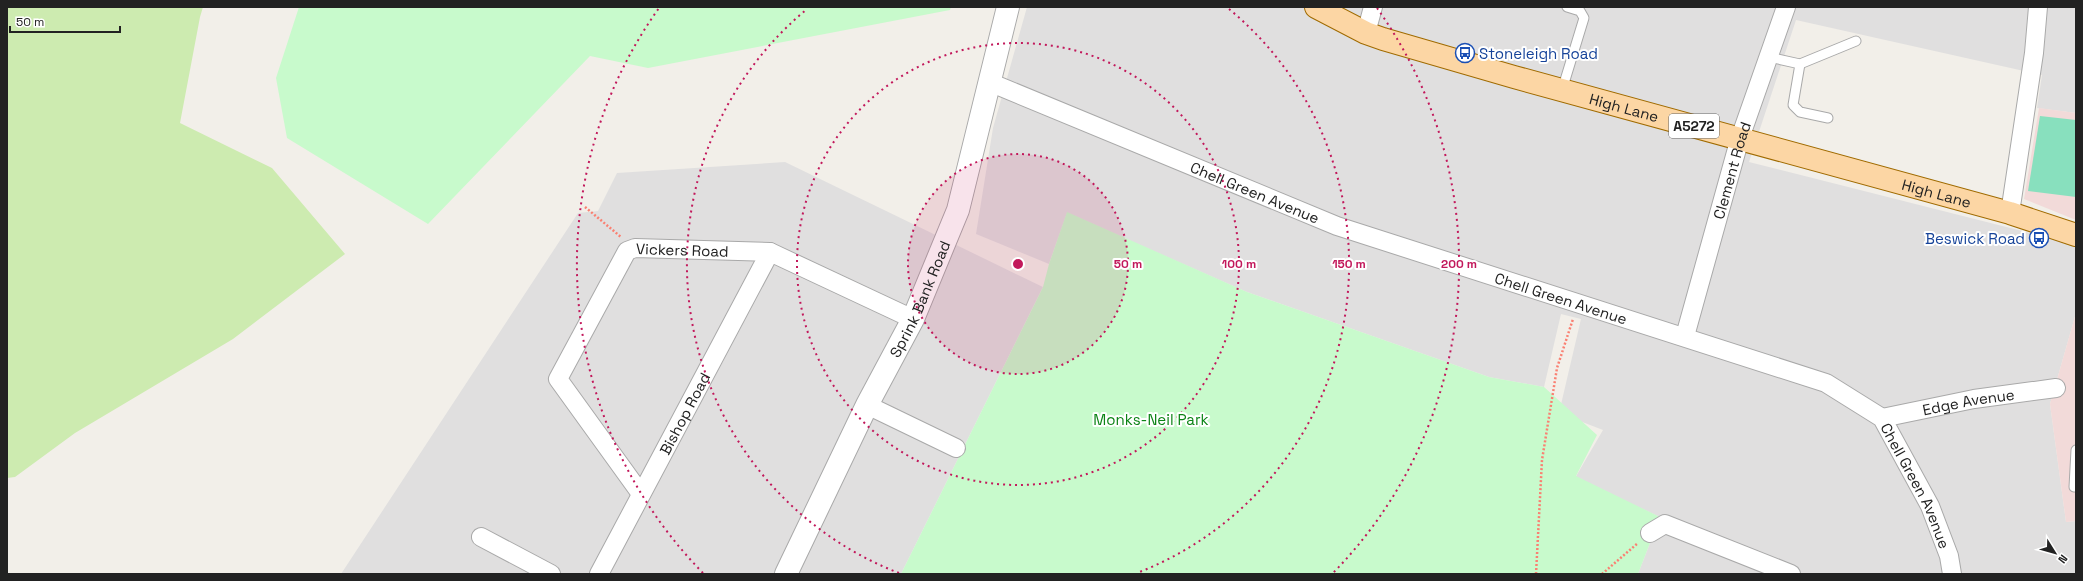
<svg xmlns="http://www.w3.org/2000/svg" width="2083" height="581" font-family="'Space Grotesk',sans-serif">
  <rect width="100%" height="100%" fill="#f2efe9"/>
  <g fill="#e0dfdf">
    <path d="M1027,7h1049v106l-39,-5 5,-33 -246,-55 -47,142 317,80 10,5v66l-26,91 16,118 10,-1v53h-438l22,-57 -85,-39 28,-48 -44,-17 22,-94 -20,-5 -17,73 -55,-10 -242,-85 -180,-79 -18,51 -73,-30 17,-106z"/>
    <path d="M785,162l258,125 -142,287h-560l237,-361 20,-2 19,-38z"/>
  </g>
  <g fill="#f2dad9">
    <path d="M2039,108l37,5v107l-52,-21z"/>
    <path d="M2076,313v208l-10,1 -16,-118z"/>
  </g>
  <path fill="#cdebb0" d="M7,7h196l-3,10 -20,106 92,45 73,86 -112,85 -158,94 -60,44 -8,1z"/>
  <g fill="#c8facc">
    <path d="M299,7h652l-1,3 -302,58 -58,-12 -162,168 -141,-86 -11,-60z"/>
    <path d="M1067,212l180,80 242,85 55,10 53,48 -21,41 84,41 -22,57h-737l142,-287 6,-23z"/>
  </g>
  <path fill="#88e0be" d="M2040,116l36,4v77l-48,-6z"/>
  <g fill="none" stroke-linecap="round" stroke-linejoin="round">
    <g stroke="#a9a9a9" stroke-width="11">
      <g id="service">
        <path d="M1769,57l31,7 56,-23"/>
        <path d="M1800,64l-7,41 7,7 28,6"/>
        <path d="M1562,90l22,-72 -4,-7 -13,-4"/>
        <path d="M2076,450l-2,37h2"/>
      </g>
    </g>
    <g stroke="#a9a9a9" stroke-width="20">
      <g id="minor">
        <path d="M1366,33l7,-26"/>
        <path id="s1" d="M989,82l348,144 489,157 56,35 48,88 19,50 3,18"/>
        <path d="M2010,213l24,-160 4,-46"/>
        <path id="s2" d="M1685,336l55,-198 46,-131"/>
        <path d="M867,405l89,43"/>
        <path id="s3" d="M1882,418l92,-19 82,-11"/>
        <path id="s4" d="M641,494l-83,-115 69,-128 8,-3 135,4 143,67"/>
        <path d="M1650,533l15,-9 126,50"/>
        <path d="M481,537l70,37"/>
        <path id="s5" d="M599,574l171,-322"/>
      </g>
    </g>
    <g stroke="#a9a9a9" stroke-width="24">
      <g id="tertiary">
        <path id="s6" d="M786,574l81,-169 46,-86 45,-109 50,-203"/>
      </g>
    </g>
    <g stroke="#a06b00" stroke-width="24">
      <g id="primary">
        <path id="s7" d="M1316,7l50,26 17,6 131,38 496,136 66,22"/>
      </g>
    </g>
    <g stroke="#fa8072" stroke-width="2.5" stroke-dasharray="2 2" stroke-linecap="butt">
      <path d="M585,207l36,30"/>
      <path d="M1536,574l6,-114 15,-92 16,-49"/>
      <path d="M1602,574l36,-31"/>
    </g>
    <use href="#service" stroke="#fff" stroke-width="9"/>
    <use href="#minor" stroke="#fff" stroke-width="18"/>
    <use href="#tertiary" stroke="#fff" stroke-width="22"/>
    <use href="#primary" stroke="#fcd6a4" stroke-width="22"/>
  </g>
  <circle cx="1018" cy="264" r="110" fill="#c2185b" fill-opacity=".12"/>
  <g fill="none" stroke="#c2185b" stroke-width="2" stroke-dasharray="2 4">
    <circle cx="1018" cy="264" r="110"/>
    <circle cx="1018" cy="264" r="221"/>
    <path d="M899 573A331 331 0 0 1 807 9M1229 9A331 331 0 0 1 1137 573"/>
    <path d="M703 573A441 441 0 0 1 659 8M1377 8A441 441 0 0 1 1333 573"/>
  </g>
  <defs>
    <g id="bus-ring" transform="scale(1)"><circle r="9.5" fill="#fff" stroke="#1a4fb4" stroke-width="1.5"/><path d="M-5-6H5V4H4V6H2V4H-2V6H-4V4H-5ZM-3.5-4V0h7V-4ZM-3.5 1.2v1.5H-2V1.2ZM2 1.2v1.5H3.5V1.2Z" fill="#1a4fb4"/></g>
  </defs>
  <g fill-rule="evenodd">
    <use href="#bus-ring" x="1465" y="53"/>
    <use href="#bus-ring" x="2039" y="238"/>
  </g>
  <g text-anchor="middle" dominant-baseline="central" stroke-width="4" stroke-linejoin="round" paint-order="stroke">
    <rect fill="#fff" stroke="#646464" stroke-width="1" x="1669" y="114" width="50" height="24" rx="3"/>
    <g font-size="14" font-weight="bold" fill="#222">
      <text x="1694" y="126">A5272</text>
    </g>
    <g font-size="15" fill="#164399" stroke="#fff" text-anchor="start">
      <text x="1479" y="53">Stoneleigh Road</text>
      <text x="2025" y="238" text-anchor="end">Beswick Road</text>
    </g>
    <g font-size="15" fill="#222" stroke="#fff">
      <text stroke="none"><textPath href="#s7" startOffset="325">High Lane</textPath></text>
      <text stroke="none"><textPath href="#s2" startOffset="172">Clement Road</textPath></text>
      <text stroke="none"><textPath href="#s1" startOffset="288">Chell Green Avenue</textPath></text>
      <text stroke="none"><textPath href="#s7" startOffset="649">High Lane</textPath></text>
      <text stroke="none"><textPath href="#s4" startOffset="343">Vickers Road</textPath></text>
      <text stroke="none"><textPath href="#s6" startOffset="306">Sprink Bank Road</textPath></text>
      <text stroke="none"><textPath href="#s1" startOffset="612">Chell Green Avenue</textPath></text>
      <text stroke="none"><textPath href="#s3" startOffset="88">Edge Avenue</textPath></text>
      <text stroke="none"><textPath href="#s5" startOffset="182">Bishop Road</textPath></text>
      <text stroke="none"><textPath href="#s1" startOffset="1032">Chell Green Avenue</textPath></text>
    </g>
    <g font-size="15" fill="#0c8416" stroke="#fff">
      <text x="1151" y="419">Monks-Neil Park</text>
    </g>
  </g>
  <circle cx="1018" cy="264" r="6" fill="#c2185b" stroke="#fff" stroke-width="2"/>
  <g font-size="12" text-anchor="middle" font-weight="bold" fill="#c2185b" stroke="#fff" stroke-width="4" stroke-linejoin="round" paint-order="stroke">
    <text x="1128" y="268">50 m</text>
    <text x="1239" y="268">100 m</text>
    <text x="1349" y="268">150 m</text>
    <text x="1459" y="268">200 m</text>
  </g>
  <rect width="2083" height="581" fill="none" stroke="#222222" stroke-width="16"/>
  <g transform="translate(2055 553) rotate(127)" stroke="#ffffff" stroke-width="3" paint-order="stroke">
  <path d="M0-3L7 15L0 10L-7 15Z" fill="#222222"/>
  <text y="-6" font-size="11" font-weight="bold" text-anchor="middle" fill="#222222">N</text>
  </g>
  <path d="M10 26v6h110v-6" fill="none" stroke="#222222" stroke-width="2"/>
  <text x="16" y="26" font-size="12" fill="#222222" stroke="#ffffff" stroke-width="3" paint-order="stroke">50 m</text>
</svg>
